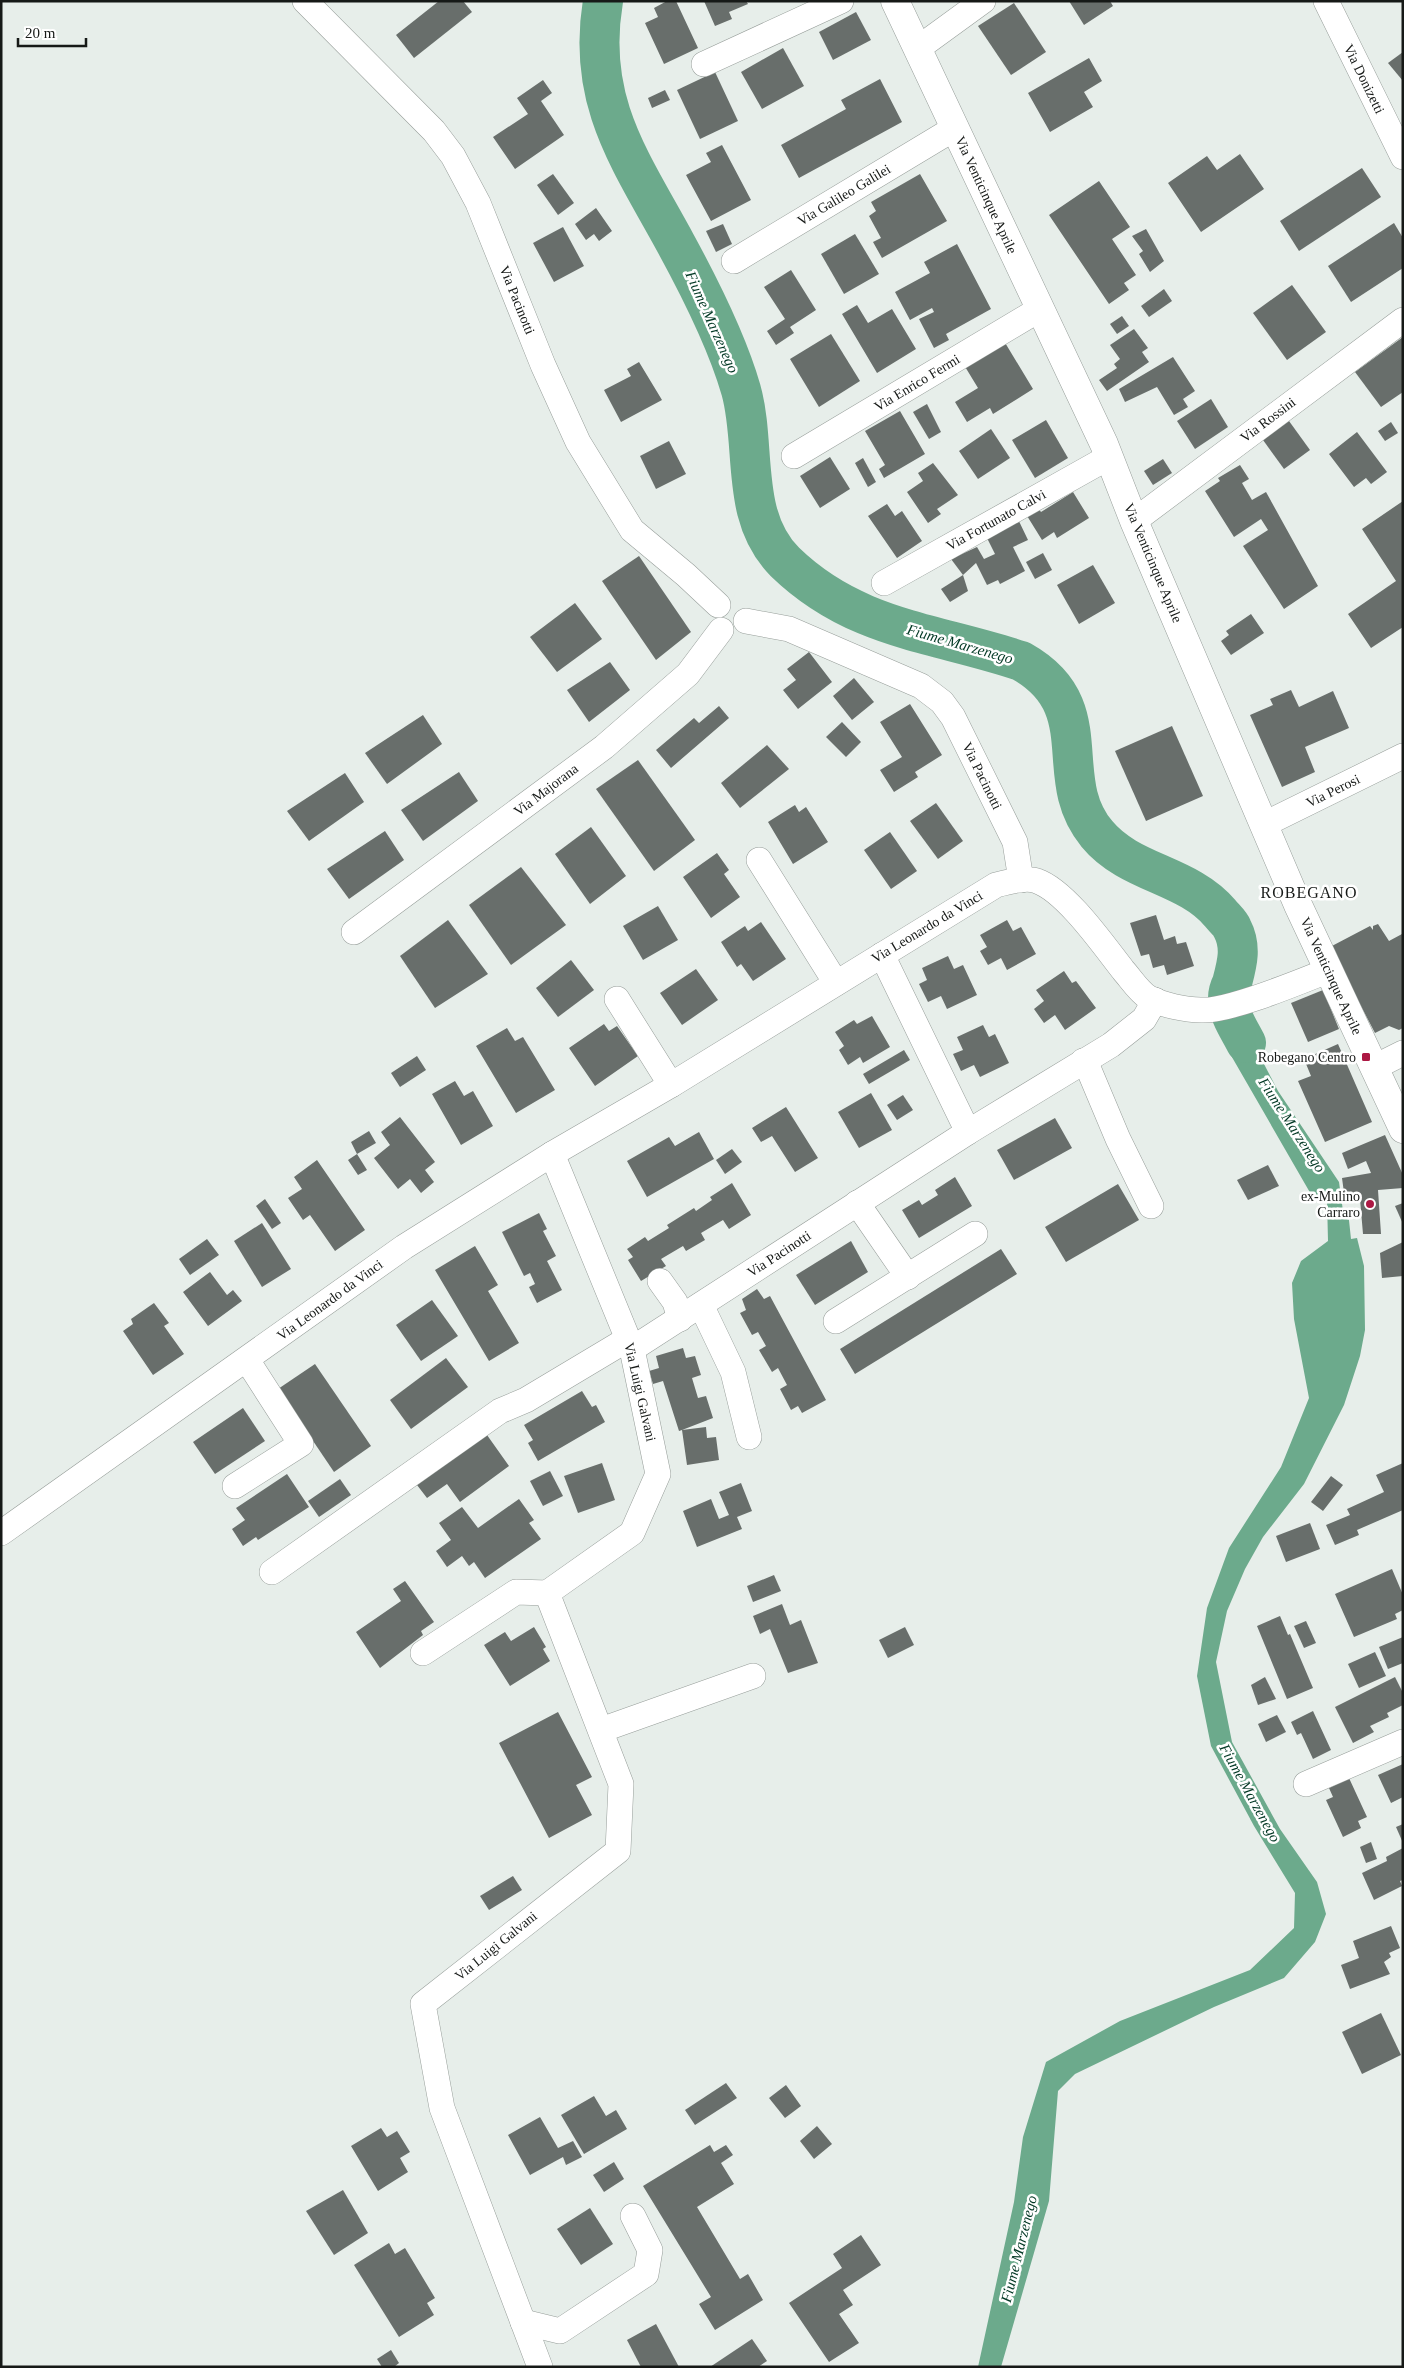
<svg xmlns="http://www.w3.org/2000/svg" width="1404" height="2368" font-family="Georgia,serif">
  <rect width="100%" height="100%" fill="#e7eeea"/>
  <path fill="#6caa8c" d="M1246,1011l18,53 14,27 61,91 4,29h5l3,28 6,-1 7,28 1,64 -5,26 -16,49 -40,79 -41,53 -18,32 -18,42 -11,51 16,80 48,87 37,53 9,32 -11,28 -31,36 -70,29 -139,67 -17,17 -9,110 -48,166h-23l36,-165 9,-65 23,-75 74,-41 130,-51 44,-42 1,-35 -41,-67 -43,-80 -14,-70 10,-68 22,-60 52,-81 28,-69 -15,-79 -2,-36 9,-22 27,-20 -1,-41 -15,-4 -83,-144 -12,-28 6,-6z"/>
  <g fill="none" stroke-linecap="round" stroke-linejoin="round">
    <path stroke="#6caa8c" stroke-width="40" d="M603,1c-17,101 28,160 73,243 24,44 51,97 65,146 16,57 -2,126 44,172 70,68 150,70 236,99 82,46 28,116 76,173 33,40 90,40 123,79 4,5 10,10 12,15 10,19 5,36 0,55 -2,4 -4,10 -4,15 0,16 11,31 18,45"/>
  </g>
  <g fill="#686e6b">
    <path d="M439,1h24l9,11 -58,46 -18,-23z"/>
    <path d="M667,1h9l22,47 -34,16 -19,-41 13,-6 -4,-9z"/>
    <path d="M704,1h42l2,3 -19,8 3,7 -17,7z"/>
    <path d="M1069,1h41l3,5 -29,19z"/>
    <path d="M1014,3l32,49 -35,23 -33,-49z"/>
    <path d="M856,12l15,28 -38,20 -14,-28z"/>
    <path d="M783,48l21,38 -42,23 -21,-37z"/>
    <path d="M1403,52v29l-15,-18z"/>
    <path d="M1089,58l13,23 -18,11 9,15 -43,25 -22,-39z"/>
    <path d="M715,72l23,49 -38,18 -23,-49z"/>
    <path d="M880,79l22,43 -103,56 -18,-33 65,-36 -5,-9z"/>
    <path d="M543,80l9,13 -11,8 23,34 -49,34 -22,-32 35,-23 -11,-16z"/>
    <path d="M665,90l5,10 -18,8 -4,-10z"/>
    <path d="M722,145l29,55 -40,21 -25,-46 25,-13 -5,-9z"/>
    <path d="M1240,154l24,35 -63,43 -33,-49 39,-27 10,14z"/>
    <path d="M1362,168l19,29 -82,54 -19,-30z"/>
    <path d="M553,174l21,29 -16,12 -21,-30z"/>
    <path d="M920,174l27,47 -65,37 -9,-16 8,-4 -12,-22 7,-5 -5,-9z"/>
    <path d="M1099,181l31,46 -18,12 24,36 -12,8 5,7 -20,14 -60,-89z"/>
    <path d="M596,208l16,23 -13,10 -5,-7 -8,6 -11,-16z"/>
    <path d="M1394,223l9,15v30l-52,34 -23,-36z"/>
    <path d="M723,224l9,20 -16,8 -10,-21z"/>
    <path d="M563,227l21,39 -30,16 -21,-39z"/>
    <path d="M1146,229l18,32 -14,11 -11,-18 4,-3 -11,-15z"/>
    <path d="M855,234l24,40 -35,20 -23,-40z"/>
    <path d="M957,244l34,65 -45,25 3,6 -15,8 -15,-29 15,-7 -2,-4 -22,12 -15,-28 35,-19 -6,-11z"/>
    <path d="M791,270l25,40 -26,17 4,6 -18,12 -9,-14 18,-12 -21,-32z"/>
    <path d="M1292,285l34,47 -39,28 -34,-47z"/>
    <path d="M1164,289l8,12 -23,16 -8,-11z"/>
    <path d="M857,305l11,18 24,-14 24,40 -39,24 -35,-59z"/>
    <path d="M1122,316l7,10 -12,8 -7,-10z"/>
    <path d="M1134,329l14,19 -6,4 7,10 -42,29 -8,-11 18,-12 -3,-4 6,-5 -10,-14z"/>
    <path d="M831,334l29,47 -41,26 -29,-48z"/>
    <path d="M1403,337v55l-22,15 -26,-35z"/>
    <path d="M1004,341l29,48 -40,25 -3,-6 -23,14 -12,-20 23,-14 -14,-23z"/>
    <path d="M1173,357l22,34 -12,8 5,8 -14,8 -17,-28 -32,15 -6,-13z"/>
    <path d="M639,362l23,38 -41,22 -17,-32 27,-14 -4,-7z"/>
    <path d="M1211,399l17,28 -33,22 -18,-28z"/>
    <path d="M927,404l14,28 -12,7 -16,-27z"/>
    <path d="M900,411l25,43 -41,24 -5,-9 6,-4 -20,-34z"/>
    <path d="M1046,420l22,38 -33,20 -23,-38z"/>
    <path d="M1289,421l21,29 -26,19 -21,-29z"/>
    <path d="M1391,422l7,11 -13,8 -7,-10z"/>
    <path d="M991,429l19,29 -32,21 -19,-28z"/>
    <path d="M1357,432l30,40 -16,12 -5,-6 -12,9 -25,-33z"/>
    <path d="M669,441l17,33 -30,15 -16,-33z"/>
    <path d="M830,457l20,32 -30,19 -20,-32z"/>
    <path d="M863,458l13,24 -8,5 -13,-24z"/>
    <path d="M1163,459l9,14 -19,12 -9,-14z"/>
    <path d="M933,463l25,32 -21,14 4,5 -13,9 -21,-31 16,-11 -5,-8z"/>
    <path d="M1240,465l9,14 -7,4 10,17 14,-8 52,94 -34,23 -41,-63 25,-16 -7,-11 -27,18 -29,-46 15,-10 -2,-3z"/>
    <path d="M1073,492l16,26 -32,20 -3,-6 -12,8 -18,-29 11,-7 6,8z"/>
    <path d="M1403,501v126l-32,21 -23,-34 48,-33 -34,-52z"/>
    <path d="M887,504l8,12 7,-5 20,30 -25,17 -29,-42z"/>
    <path d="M1015,513l13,27 -15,7 12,24 -25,13 -2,-4 -11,5 -11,-22 -13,12 -12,-16 26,-12 7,12 11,-5 -13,-26z"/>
    <path d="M1043,553l9,17 -17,9 -9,-17z"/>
    <path d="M639,556l52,76 -35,28 -54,-79z"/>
    <path d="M1093,565l22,38 -36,21 -22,-39z"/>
    <path d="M963,575l5,16 -18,11 -9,-13z"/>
    <path d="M575,603l27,36 -45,33 -27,-35z"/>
    <path d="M1251,614l13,19 -33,22 -10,-14 8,-6 -3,-4z"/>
    <path d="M809,652l23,30 -34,27 -15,-19 13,-10 -9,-11z"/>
    <path d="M610,662l20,28 -41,32 -22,-32z"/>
    <path d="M854,678l20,24 -22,18 -19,-24z"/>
    <path d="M1291,690l8,17 34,-16 16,37 -44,19 10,25 -33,15 -32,-72 23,-10 -3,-6z"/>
    <path d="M910,704l32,51 -27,17 3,5 -24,15 -14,-22 22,-13 -22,-35z"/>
    <path d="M719,706l10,12 -58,50 -15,-18 38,-32 5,5z"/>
    <path d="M423,715l19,29 -55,40 -22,-31z"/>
    <path d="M842,722l19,20 -15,15 -20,-20z"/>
    <path d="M1172,726l31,70 -57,25 -31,-70z"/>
    <path d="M767,745l22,24 -49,39 -19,-25z"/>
    <path d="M638,760l57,80 -41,31 -58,-82z"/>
    <path d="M459,772l19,29 -55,40 -22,-31z"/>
    <path d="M345,773l19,29 -55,39 -22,-30z"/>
    <path d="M936,803l27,38 -25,18 -28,-38z"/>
    <path d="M795,805l4,7 7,-5 22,35 -35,22 -25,-42z"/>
    <path d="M591,827l35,49 -36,28 -35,-50z"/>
    <path d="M385,831l19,29 -55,39 -22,-30z"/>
    <path d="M890,832l27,39 -26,18 -27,-39z"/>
    <path d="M717,853l12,17 -5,4 16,23 -29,21 -28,-41z"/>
    <path d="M521,867l45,58 -55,40 -42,-60z"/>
    <path d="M658,906l20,34 -35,20 -20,-34z"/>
    <path d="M1156,915l8,25 11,-4 2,8 9,-2 8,24 -27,9 -3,-10 -11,3 -4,-14 -8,2 -11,-33z"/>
    <path d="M448,920l40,54 -53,34 -35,-52z"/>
    <path d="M1007,920l6,11 8,-4 15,27 -29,16 -6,-12 -13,7 -8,-14 7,-4 -7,-12z"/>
    <path d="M761,922l25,37 -33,22 -12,-17 -4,3 -16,-25 24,-16 3,5z"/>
    <path d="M1378,924l11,17 13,-7 1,2v92l-4,2 -10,-4 -14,7 -45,-86 40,-21 3,4v-4z"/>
    <path d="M948,956l6,13 9,-4 14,30 -30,14 -6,-13 -13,6 -9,-18 8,-4 -5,-12z"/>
    <path d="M571,960l23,30 -36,27 -22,-29z"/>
    <path d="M696,969l22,31 -36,25 -22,-32z"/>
    <path d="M1064,971l8,12 4,-2 20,27 -31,22 -10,-15 -11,8 -10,-14 10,-8 -8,-11z"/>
    <path d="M1323,990l16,39 -31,13 -17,-39z"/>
    <path d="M872,1016l18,31 -27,16 -3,-6 -12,8 -9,-15 5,-4 -9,-14 19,-12 3,4z"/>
    <path d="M604,1024l5,7 8,-5 21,30 -43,30 -26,-38z"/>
    <path d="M983,1025l6,12 6,-3 14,29 -29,14 -6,-12 -13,6 -8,-17 10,-4 -6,-13z"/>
    <path d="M507,1028l8,13 8,-4 32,53 -39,23 -40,-67z"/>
    <path d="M1338,1044l34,78 -47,20 -27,-61 13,-5 -7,-17z"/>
    <path d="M904,1050l6,10 -41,24 -6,-10z"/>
    <path d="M417,1056l9,14 -26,17 -9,-14z"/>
    <path d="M455,1081l9,15 9,-5 20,35 -32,19 -29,-51z"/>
    <path d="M871,1093l21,37 -33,18 -21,-36z"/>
    <path d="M903,1095l10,15 -16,10 -10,-15z"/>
    <path d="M786,1107l32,51 -23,14 -23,-36 -11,6 -9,-14z"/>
    <path d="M400,1117l35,45 -10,8 9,12 -13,11 -11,-14 -12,10 -24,-31 16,-13 -9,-13z"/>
    <path d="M1055,1118l17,30 -58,32 -17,-30z"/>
    <path d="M369,1131l7,12 -19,11 10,16 -9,5 -10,-15 9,-6 -6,-12z"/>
    <path d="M699,1132l15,27 -67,38 -20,-36 42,-24 6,9z"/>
    <path d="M1385,1135l18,40v13l-25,2 3,44h-18l-3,-35 -15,1 -3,-22 29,-5 -5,-12 -18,8 -6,-16z"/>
    <path d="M732,1149l10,13 -17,12 -9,-14z"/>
    <path d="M317,1160l48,70 -30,21 -25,-36 -7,5 -15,-22 14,-9 -8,-12z"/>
    <path d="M1268,1165l11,21 -31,14 -11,-20z"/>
    <path d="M955,1177l17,29 -53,32 -17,-28 17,-10 3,5 16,-10 -3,-5z"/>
    <path d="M732,1183l19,32 -22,14 -6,-9 -22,13 4,7 -19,11 -3,-5 -22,13 5,7 -25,15 -13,-21 5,-3 -6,-8 18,-12 3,4 21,-13 -2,-3 27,-17 2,3 16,-11 -2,-3z"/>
    <path d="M1118,1184l21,36 -73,42 -21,-35z"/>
    <path d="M265,1199l16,24 -9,6 -16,-23z"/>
    <path d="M1403,1203v21l-8,-18z"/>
    <path d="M539,1213l8,16 -4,2 13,25 -9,5 15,29 -25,13 -8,-16 6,-3 -5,-11 -6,3 -22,-44z"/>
    <path d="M262,1223l29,46 -29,18 -28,-46z"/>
    <path d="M207,1239l12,16 -29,20 -11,-16z"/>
    <path d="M851,1241l17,31 -53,33 -19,-30z"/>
    <path d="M1403,1242v34l-21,2 -2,-25z"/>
    <path d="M475,1246l23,39 -10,6 31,52 -30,18 -54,-91z"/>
    <path d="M1001,1249l16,25 -162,100 -15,-25z"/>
    <path d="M210,1272l17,23 6,-5 9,11 -34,25 -25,-34z"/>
    <path d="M757,1289l7,10 6,-3 56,104 -24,13 -4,-7 -7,4 -11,-21 7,-4 -9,-17 -6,4 -13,-22 7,-4 -8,-14 -6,3 -12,-22 6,-3 -4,-11z"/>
    <path d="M432,1300l26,36 -37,25 -25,-36z"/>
    <path d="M154,1303l15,20 -5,3 20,28 -31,21 -30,-44 10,-7 -2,-5z"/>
    <path d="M683,1348l3,10 9,-2 6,19 -9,3 6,20 8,-2 7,22 -31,12 24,-3 1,11 9,-1 3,23 -32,5 -5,-35 -3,1 -16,-50 -10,3 -4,-13 10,-3 -3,-12z"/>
    <path d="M446,1358l22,29 -57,42 -21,-29z"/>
    <path d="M315,1364l56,82 -37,26 -56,-83z"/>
    <path d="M582,1391l10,16 4,-2 9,17 -67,39 -10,-18 5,-3 -9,-15z"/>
    <path d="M243,1408l22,33 -50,33 -22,-32z"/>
    <path d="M487,1435l22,31 -49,36 -13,-18 -20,14 -10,-13z"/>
    <path d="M602,1463l13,37 -37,13 -14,-37z"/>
    <path d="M1403,1463v47l-46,20 2,5 -24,10 -9,-20 24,-10 -3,-6 37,-17 -8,-17z"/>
    <path d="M550,1471l13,25 -20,10 -13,-25z"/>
    <path d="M287,1474l22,33 -51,33 -2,-3 -13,9 -11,-17 13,-9 -9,-12z"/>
    <path d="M1331,1476l12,9 -20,26 -12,-9z"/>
    <path d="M340,1479l11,16 -32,22 -11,-16z"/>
    <path d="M741,1483l11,28 -15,6 5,12 -45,18 -14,-36 28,-12 8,20 10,-4 -10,-23z"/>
    <path d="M519,1499l15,21 -5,3 12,16 -56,39 -11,-16 -5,4 -7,-10 -15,11 -11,-16 15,-11 -12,-17 23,-16 16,21z"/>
    <path d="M1310,1523l10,26 -34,13 -10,-26z"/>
    <path d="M1392,1569l11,26v15l-8,4 2,5 -43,18 -19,-43z"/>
    <path d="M774,1575l7,16 -28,11 -6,-16z"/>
    <path d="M405,1581l29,41 -13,9 2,4 -43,33 -24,-36 45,-31 -8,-12z"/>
    <path d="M782,1604l8,21 11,-5 17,43 -30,10 -18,-44 -10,5 -7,-18z"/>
    <path d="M1280,1616l8,19 2,-1 23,54 -26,11 -30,-73z"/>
    <path d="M1306,1621l10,22 -12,5 -10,-22z"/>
    <path d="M534,1627l12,20 -3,2 7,12 -40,25 -26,-41 21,-13 6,9z"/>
    <path d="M905,1627l9,18 -26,13 -9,-18z"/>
    <path d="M1403,1637v26l-15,6 -9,-22z"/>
    <path d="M1375,1652l11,24 -27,12 -11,-24z"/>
    <path d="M1265,1677l11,22 -18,6 -7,-20z"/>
    <path d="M1395,1677l8,16v12l-16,8 2,4 -19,9 4,6 -21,11 -18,-36z"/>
    <path d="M1313,1711l18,39 -18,9 -12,-26 -4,2 -6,-13z"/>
    <path d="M558,1712l34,65 -16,8 16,30 -43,23 -50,-95z"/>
    <path d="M1277,1715l9,17 -20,10 -8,-18z"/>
    <path d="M1403,1764v33l-12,6 -13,-28z"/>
    <path d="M1349,1778l18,39 -9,4 3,7 -18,9 -17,-37 7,-3 -4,-9z"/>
    <path d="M1403,1824v19l-7,-16z"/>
    <path d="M1371,1842l6,17 -11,4 -6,-16z"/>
    <path d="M1403,1848v32l-3,1 2,5 -28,14 -12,-27 25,-12 -1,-4z"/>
    <path d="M513,1876l9,14 -33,20 -9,-14z"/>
    <path d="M1391,1926l9,22 -11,5 2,4 -7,5 6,12 -40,15 -9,-24 18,-7 -6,-17z"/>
    <path d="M1381,2013l20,42 -39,19 -20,-42z"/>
    <path d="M726,2083l11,15 -42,27 -10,-15z"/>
    <path d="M786,2085l15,21 -16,12 -16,-20z"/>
    <path d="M594,2096l12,20 10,-6 11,19 -43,25 -23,-39z"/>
    <path d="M540,2117l18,31 15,-7 9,16 -16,8 -3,-8 -33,18 -22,-40z"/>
    <path d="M817,2126l15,18 -18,15 -14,-18z"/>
    <path d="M381,2128l6,9 10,-6 13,21 -10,6 8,14 -30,19 -27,-45z"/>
    <path d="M710,2145l4,7 12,-7 7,10 -12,8 13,21 -37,23 43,72 8,-5 15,26 -48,30 -16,-26 12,-7 -68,-111z"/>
    <path d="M614,2162l10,17 -20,13 -11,-17z"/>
    <path d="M343,2190l25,43 -34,22 -28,-44z"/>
    <path d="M590,2208l23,36 -32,21 -24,-36z"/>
    <path d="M861,2235l20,30 -38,25 10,15 -14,9 20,29 -30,19 -40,-59 53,-35 -9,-14z"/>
    <path d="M389,2243l6,11 10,-6 30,50 -8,5 7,12 -35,22 -45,-72z"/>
    <path d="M656,2324l23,43h-38l-14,-27z"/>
    <path d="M752,2339l15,22 -9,6h-48z"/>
    <path d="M391,2350l8,13 -5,4h-12l-5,-8z"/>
  </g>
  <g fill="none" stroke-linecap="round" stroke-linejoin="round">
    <g stroke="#979e9a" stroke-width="26">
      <g id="minor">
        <path d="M305,1l129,130 19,25 25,47 65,162 35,77 54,88 54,45 32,30"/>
        <path d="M1326,1l77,156"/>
        <path d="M917,49l66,-48"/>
        <path d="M704,64l137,-63"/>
        <path d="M734,261l221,-133"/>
        <path d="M794,456l246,-147"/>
        <path d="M1134,521l269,-201"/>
        <path d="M884,583l225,-126"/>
        <path d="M746,621l43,8 132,57 21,16 11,15 62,125 6,38"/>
        <path d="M1263,825l140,-69"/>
        <path d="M759,860l77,123"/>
        <path d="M354,932l250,-185 84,-73 33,-44"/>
        <path d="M882,955l86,177"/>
        <path d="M617,999l54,86"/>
        <path d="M1083,1061l6,9 29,69 33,67"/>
        <path d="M1375,1067l28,-14"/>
        <path d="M857,1203l51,74"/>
        <path d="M660,1281l15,21 5,17"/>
        <path d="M701,1305l32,67 16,65"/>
        <path d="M836,1321l139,-87"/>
        <path d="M632,1349l336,-217 143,-87 33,-26 11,-19"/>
        <path d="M235,1486l66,-42 -54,-84"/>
        <path d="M1,1533l403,-286 148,-93 119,-69 325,-200c11,-3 31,-8 41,-4 29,10 67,65 86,89 8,9 16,22 26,28 14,7 36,12 52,12 27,2 98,-28 126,-39"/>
        <path d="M272,1572l228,-161 26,-11 102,-61"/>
        <path d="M423,1653l93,-61 31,1"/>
        <path d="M601,1730l152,-54"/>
        <path d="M1306,1784l97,-42"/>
        <path d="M523,2322l37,9 86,-57 4,-24 -17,-34"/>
        <path d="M540,2367l-98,-259 -19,-104 195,-153 3,-67 -74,-191 85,-60 26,-59 -26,-125 -80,-195"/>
      </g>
    </g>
    <g stroke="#979e9a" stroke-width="29">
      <path id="major" d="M895,1l209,443 30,77 164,384 105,224"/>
    </g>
    <use href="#minor" stroke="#fff" stroke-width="25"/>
    <use href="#major" stroke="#fff" stroke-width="28"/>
  </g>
  <g fill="#ac1843" stroke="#fff" stroke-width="2">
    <rect x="1361" y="1052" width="10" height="10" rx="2.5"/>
    <circle cx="1370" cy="1204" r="5"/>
  </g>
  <g text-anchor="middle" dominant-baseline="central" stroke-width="5" stroke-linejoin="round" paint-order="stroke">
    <g font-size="14" fill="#161917" stroke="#fff">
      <text transform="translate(1364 79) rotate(64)">Via Donizetti</text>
      <text transform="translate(844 195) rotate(-31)">Via Galileo Galilei</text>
      <text transform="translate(986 195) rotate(65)">Via Venticinque Aprile</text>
      <text transform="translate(517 300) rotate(68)">Via Pacinotti</text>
      <text transform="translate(917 383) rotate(-31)">Via Enrico Fermi</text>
      <text transform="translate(1268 420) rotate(-37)">Via Rossini</text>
      <text transform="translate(996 520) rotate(-29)">Via Fortunato Calvi</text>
      <text transform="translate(1153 563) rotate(67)">Via Venticinque Aprile</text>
      <text transform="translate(982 776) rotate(64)">Via Pacinotti</text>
      <text transform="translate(546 790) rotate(-37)">Via Majorana</text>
      <text transform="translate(1333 791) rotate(-26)">Via Perosi</text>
      <text transform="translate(927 927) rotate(-31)">Via Leonardo da Vinci</text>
      <text transform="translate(1331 976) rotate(65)">Via Venticinque Aprile</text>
      <text transform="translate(779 1254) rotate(-33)">Via Pacinotti</text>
      <text transform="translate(330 1300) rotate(-36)">Via Leonardo da Vinci</text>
      <text transform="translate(640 1392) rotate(77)">Via Luigi Galvani</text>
      <text transform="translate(496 1946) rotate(-39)">Via Luigi Galvani</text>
    </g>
    <g font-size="14" fill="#161917" stroke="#fff" text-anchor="end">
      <text x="1356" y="1057">Robegano Centro</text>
      <text x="1360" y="1196">ex-Mulino<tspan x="1360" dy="16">Carraro</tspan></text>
    </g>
    <g font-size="15" font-style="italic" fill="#003723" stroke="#fff">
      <text transform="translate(712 322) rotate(66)">Fiume Marzenego</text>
      <text transform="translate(960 644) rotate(16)">Fiume Marzenego</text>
      <text transform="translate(1292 1125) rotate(57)">Fiume Marzenego</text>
      <text transform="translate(1250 1793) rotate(61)">Fiume Marzenego</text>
      <text transform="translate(1019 2249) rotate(-76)">Fiume Marzenego</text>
    </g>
    <g font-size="16" letter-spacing="1" fill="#161917" stroke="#fff">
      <text x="1309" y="892">ROBEGANO</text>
    </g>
  </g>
  <rect width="1404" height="2368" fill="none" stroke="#161917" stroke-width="5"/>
  <path d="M18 38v8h68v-8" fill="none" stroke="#161917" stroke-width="2.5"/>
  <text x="25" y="38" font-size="15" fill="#161917" stroke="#ffffff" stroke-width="4" paint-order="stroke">20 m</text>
</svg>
